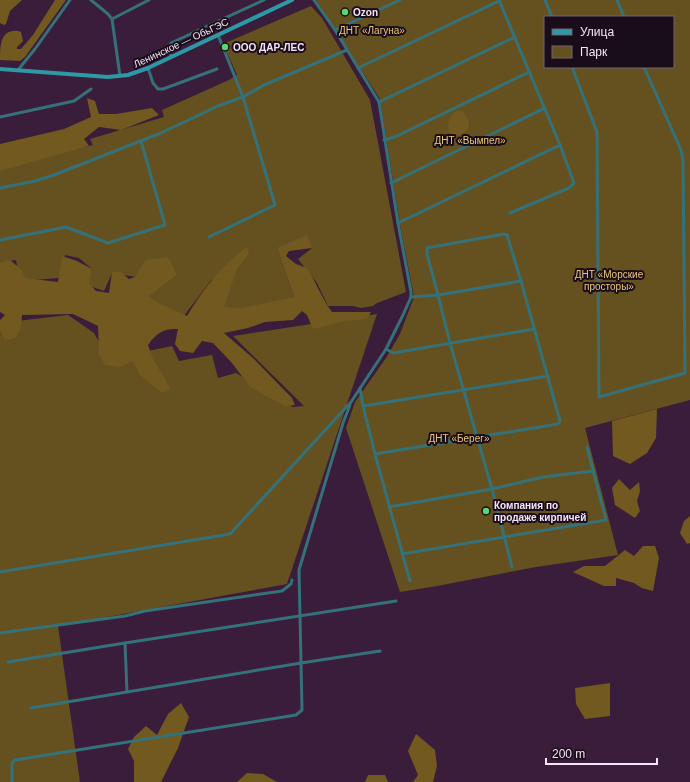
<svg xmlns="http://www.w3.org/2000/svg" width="690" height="782" font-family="Arial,sans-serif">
  <rect width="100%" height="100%" fill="#3a1d3b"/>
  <g fill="#65511f" fill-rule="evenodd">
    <path d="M316,0h374v400l-105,28 33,127 -82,12 -99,19 -37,6 -54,-164 9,-26 31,-44 14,-24 14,-37 -14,-72 -20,-126zM545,17h128v50h-128z"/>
    <path d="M311,6l11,12 48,82 36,192 -29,11 -4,3 -12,2 -8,-2h-25l-11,-23 -19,-24 14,-11h-35l17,49 -47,13h-27l-8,-31 -29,38 -32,-14 -2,-8 28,-20 -32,-15 -9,17 -24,-4 -8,18 -17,-6 5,-16 -13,-11 -14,-3 -6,23 -39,3 -4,-21 -16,2v-94l93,-23 -3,-6 74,-22 -2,-7 67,-30 8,-5 -14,-31z"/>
    <path d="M377,314l-90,270 -229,42 22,156h-80v-459l68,-8 26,18 15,26 63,-13 7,15 33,-6 6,23 18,-5 57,34 11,-1 -71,-70z"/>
  </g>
  <g fill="#715920">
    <path d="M0,0h22l-12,11 -4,13 -2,1 -4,-2z"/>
    <path d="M55,0h11l-41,57 -5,4 -20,-1c0,-9 0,-25 9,-28 4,-1 8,-2 12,0l2,9 -6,6v2h4l12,-14z"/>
    <path d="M87,98l8,3 4,13h17l36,-6 7,7 -38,15 -22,-3 -15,12 5,7 -89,25v-27l64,-15 27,-12z"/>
    <path d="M458,110c5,2 7,3 9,8 7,12 -4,16 -14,20 -8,-9 -6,-22 5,-28z"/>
    <path d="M307,235l5,13 -23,3 -3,5 10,8 11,4c9,14 15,31 25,44h39l-4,7 -22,2 -32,8 -6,-14 -5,-4 -9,9 -28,2 -17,6 -24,5 30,26 38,39 3,7 -10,1 -35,-19 -18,-24 -19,-20 -11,-2 -9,12 -13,-2 -5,-7 3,-15c-14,-1 -22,4 -30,16l6,16 12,19 4,10 -8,3 -22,-18 -8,-14 -12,6 -15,-2 -6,-11 -1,-28 -25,-12 -51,1 -1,13 -5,10 -11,2 -5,-11v-9l5,-5 -5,-3v-50l10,-2 12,10 3,8 33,4 4,-26 15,5 15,8 -3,14 7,8 13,2 3,-21h9l8,7 6,-2 10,-17 23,-3 9,18 -28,21 9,7 29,13c16,-27 35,-51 60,-69l2,6 -12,16 -13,38 18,1 52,-11 -17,-49z"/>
    <path d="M657,409l-1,29 -9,15 -17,11 -17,-8 -1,-35z"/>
    <path d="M619,479l11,11 9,-8 1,9 -3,10 3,10 -5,7 -20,-13 -3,-17z"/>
    <path d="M690,516v27l-3,1 -7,-11 4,-12z"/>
    <path d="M643,546h12l4,12 -6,33 -11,-3 -8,-5 -18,-5v8h-12l-31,-14 11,-6h21l20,-16 9,6z"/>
    <path d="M610,683v33l-25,3 -9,-15 -1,-16z"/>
    <path d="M181,703l8,14 -11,31 -17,34h-27v-21l-6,-12 6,-12 12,-11 11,9 11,-21z"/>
    <path d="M416,734l19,16 2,16 -4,16h-20l5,-7 -10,-24z"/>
    <path d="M247,773l16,1 14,8h-40z"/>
    <path d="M368,775h17l3,7h-23z"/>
  </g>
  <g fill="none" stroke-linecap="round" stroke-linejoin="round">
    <g stroke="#357179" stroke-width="3">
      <path d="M91,0l17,14 4,5 8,57"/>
      <path d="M499,0l61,145 14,38 -5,5 -59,25"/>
      <path d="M545,0l7,17"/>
      <path d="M617,0l7,17"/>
      <path d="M112,19l37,-19"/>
      <path d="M335,30l65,-30"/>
      <path d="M171,57l-2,-9 2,-5 93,-43"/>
      <path d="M572,67l25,65 2,265 86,-24 -2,-213 -2,-10 -37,-83"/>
      <path d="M148,68l5,15 5,6h5l54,-20"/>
      <path d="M358,68l141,-67"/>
      <path d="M18,70l17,-21 35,-49"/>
      <path d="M379,102l136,-65"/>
      <path d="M0,117l74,-16 17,-12"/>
      <path d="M384,140l13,-4 132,-64"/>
      <path d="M391,183l154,-75"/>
      <path d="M0,188l35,-7 19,-6 107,-42 57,-27 25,-9 21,-12 83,-35"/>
      <path d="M398,223l162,-78"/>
      <path d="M209,237l66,-32 -32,-108 -25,-62"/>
      <path d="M0,240l66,-13 42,16 57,-18 -24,-84"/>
      <path d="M411,297l27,-2 12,48 42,146 20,78"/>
      <path d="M386,349l7,4 141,-24"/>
      <path d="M360,388l3,18 12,48 35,127"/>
      <path d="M363,406l185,-30"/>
      <path d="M375,454l183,-30 2,-3 -39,-140 -14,-46 -3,-1 -77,14v6l11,41 83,-14"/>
      <path d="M389,507l103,-18 51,-12 50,-6"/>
      <path d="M402,554l204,-34 -19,-73"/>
      <path d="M0,572l230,-38 121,-132 35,-53 17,-34 8,-18v-5l-13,-69 -19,-121 -44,-72 -21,-30"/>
      <path d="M0,633l125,-17 20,-5 137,-20 9,-7 1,-4"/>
      <path d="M8,662l117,-19"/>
      <path d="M127,692l-2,-49 271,-42"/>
      <path d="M31,708l270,-45 -2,-93 44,-147 7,-18"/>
      <path d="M12,782v-19l3,-3 281,-45 6,-5 -1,-47 79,-12"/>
    </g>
    <path stroke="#2d99a6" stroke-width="4" d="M0,69l108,8 20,-2 20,-7 144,-68"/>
  </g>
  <g fill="#5bd56e" stroke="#1a0d1a" stroke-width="1.5">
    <circle cx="345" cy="12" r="4"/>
    <circle cx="225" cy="47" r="4"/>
    <circle cx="486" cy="511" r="4"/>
  </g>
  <g text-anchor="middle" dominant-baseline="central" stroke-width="4" stroke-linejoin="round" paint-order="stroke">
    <g font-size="10" font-weight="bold" fill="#f8e4f8" stroke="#1a0d1a" text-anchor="start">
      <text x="353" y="12">Ozon</text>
      <text x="233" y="47">ООО ДАР-ЛЕС</text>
      <text x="494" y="505">Компания по<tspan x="494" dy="12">продаже кирпичей</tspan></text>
    </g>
    <g font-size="10" fill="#edc875" stroke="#1a0d1a">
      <text x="372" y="30">ДНТ «Лагуна»</text>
      <text x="470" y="140">ДНТ «Вымпел»</text>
      <text x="609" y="274">ДНТ «Морские<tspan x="609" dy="12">просторы»</tspan></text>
      <text x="459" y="438">ДНТ «Берег»</text>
    </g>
    <g font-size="10" fill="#f8e4f8" stroke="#1a0d1a">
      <text transform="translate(181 43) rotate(-25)">Ленинское — ОбьГЭС</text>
    </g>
  </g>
  <rect x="544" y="16" width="130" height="52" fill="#1a0d1a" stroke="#736373"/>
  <rect x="552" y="29" width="20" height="6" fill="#2d99a6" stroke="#736373"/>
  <text x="580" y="36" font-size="12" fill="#f8e4f8">Улица</text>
  <rect x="552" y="46" width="20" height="12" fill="#65511f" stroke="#736373"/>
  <text x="580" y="56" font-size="12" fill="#f8e4f8">Парк</text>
  <path d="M546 758v6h111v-6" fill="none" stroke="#f8e4f8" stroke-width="2"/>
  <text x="552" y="758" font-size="12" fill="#f8e4f8" stroke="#1a0d1a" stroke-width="3" paint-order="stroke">200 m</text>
</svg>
